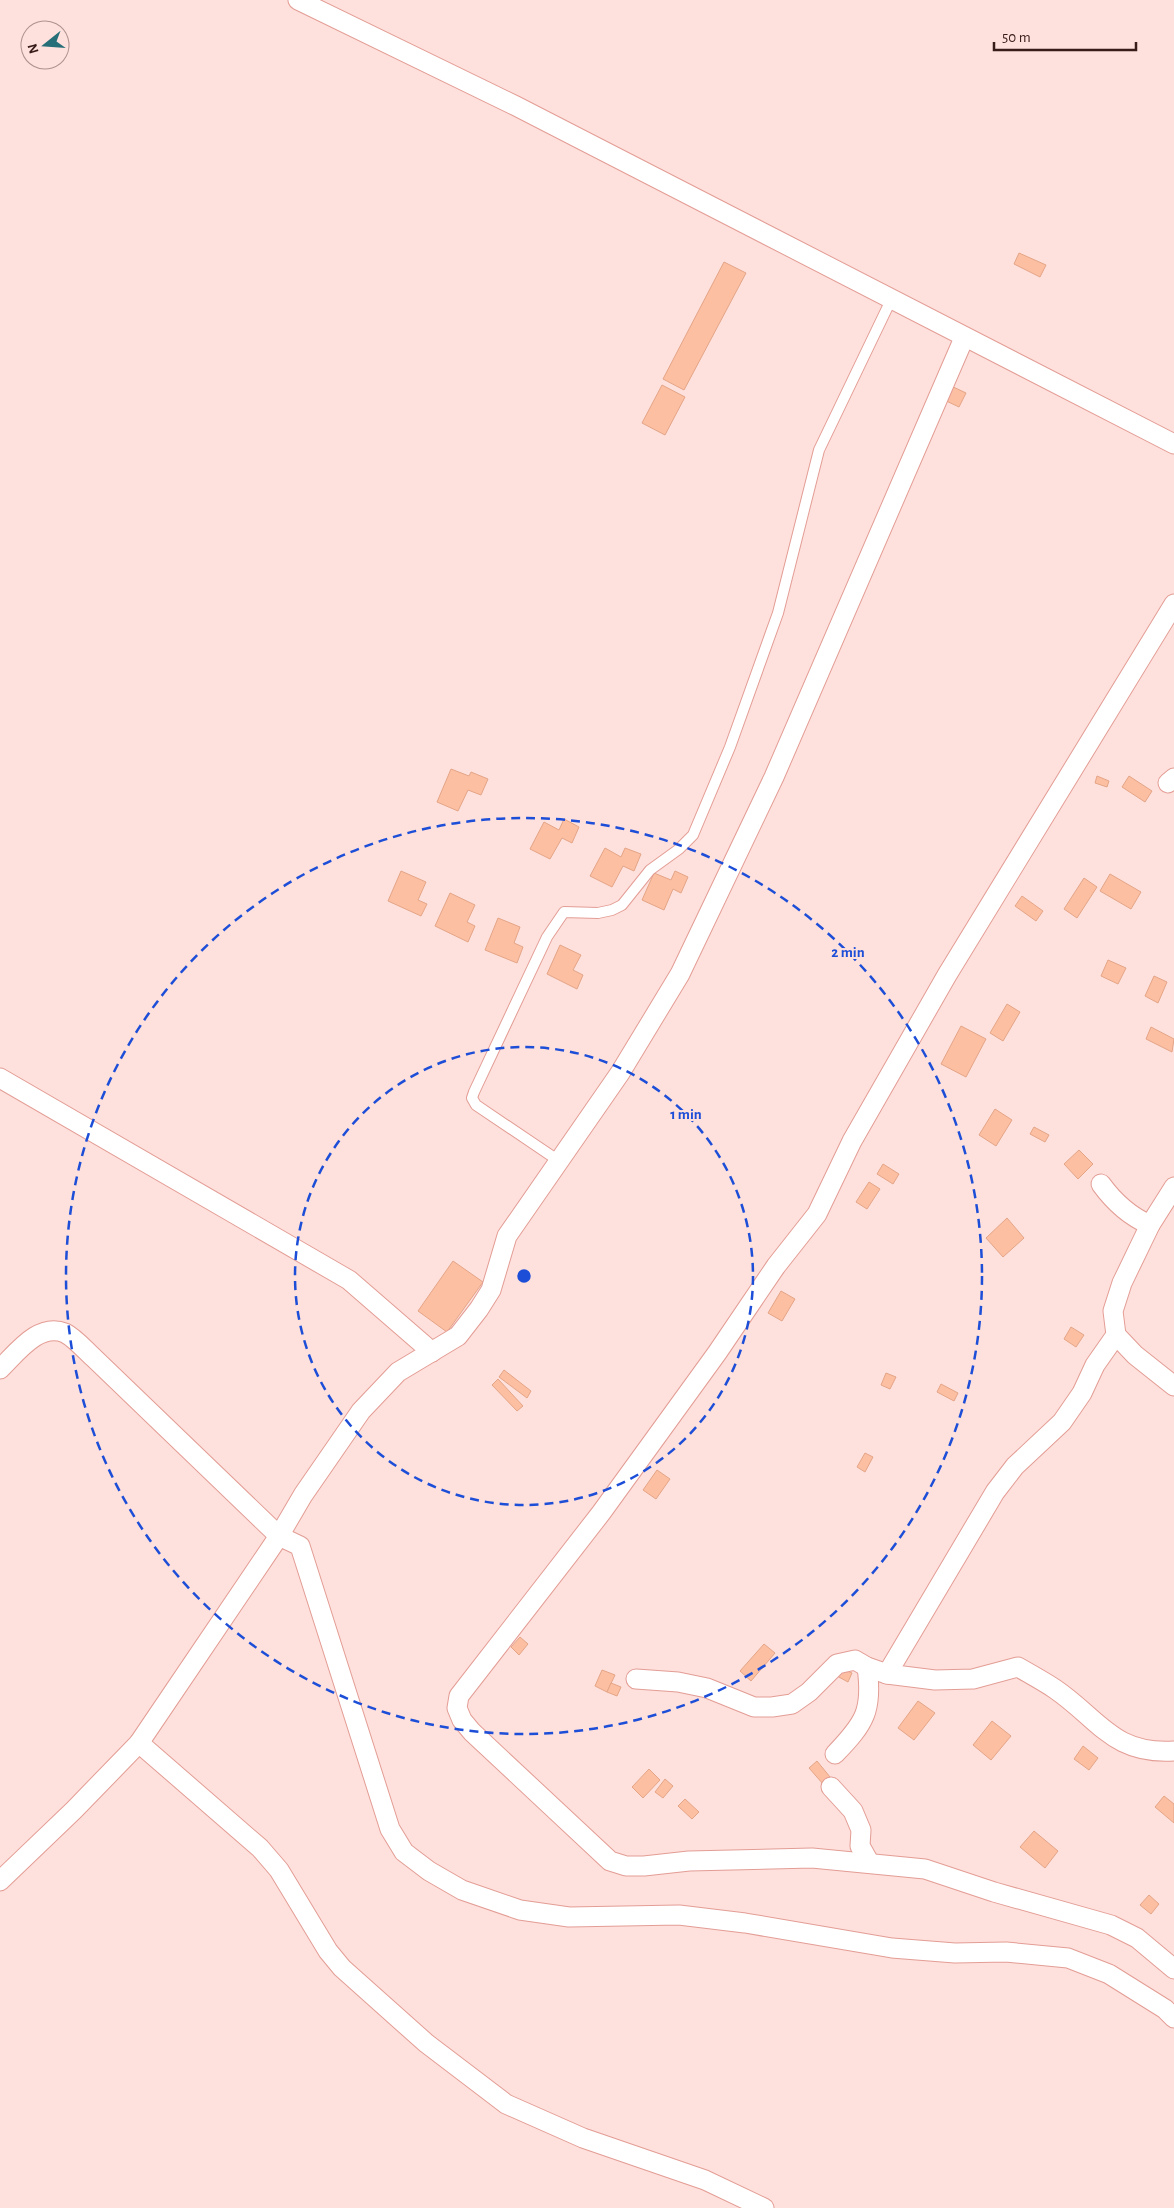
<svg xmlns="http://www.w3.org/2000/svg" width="1174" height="2208" font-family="'Alegreya Sans',sans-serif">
  <rect width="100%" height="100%" fill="#fee0dc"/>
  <g fill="#fcbfa2" stroke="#e4a587">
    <path d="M1019,253l27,12 -6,12 -26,-13z"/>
    <path d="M724,262l22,11 -62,117 -21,-11z"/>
    <path d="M947,384l19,9 -7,14 -19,-9z"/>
    <path d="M662,385l23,12 -20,38 -23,-12z"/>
    <path d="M451,769l18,7 2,-4 17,7 -7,16 -13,-5 -10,21 -21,-9z"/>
    <path d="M1097,776l12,5 -2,6 -12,-4z"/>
    <path d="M1129,776l23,15 -7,11 -23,-15z"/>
    <path d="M564,819l15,8 -7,16 -10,-5 -12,21 -20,-10 14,-27 15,8z"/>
    <path d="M605,848l16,9 4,-9 16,6 -7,17 -11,-5 -11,21 -22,-11z"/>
    <path d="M401,871l25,11 -8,18 9,4 -6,12 -33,-15z"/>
    <path d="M675,871l13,6 -7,16 -8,-4 -9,21 -22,-10 12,-27 17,7z"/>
    <path d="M1110,874l31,18 -10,17 -31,-18z"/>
    <path d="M1084,878l13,9 -20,31 -13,-9z"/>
    <path d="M450,893l25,12 -8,17 8,4 -7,16 -33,-16z"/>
    <path d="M1022,896l21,15 -7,10 -21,-15z"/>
    <path d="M498,918l22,9 -6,16 9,4 -6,16 -32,-13z"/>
    <path d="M560,945l21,10 -8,15 10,5 -6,14 -30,-15z"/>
    <path d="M1108,960l18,8 -8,16 -17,-8z"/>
    <path d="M1154,976l13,6 -9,21 -13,-7z"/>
    <path d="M1007,1004l13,8 -17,29 -13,-8z"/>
    <path d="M961,1026l25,13 -20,38 -25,-13z"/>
    <path d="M1151,1027l23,12 -2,13 -26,-13z"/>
    <path d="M995,1109l17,11 -16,26 -17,-11z"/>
    <path d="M1034,1127l15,8 -4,7 -15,-8z"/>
    <path d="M1079,1150l14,14 -15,15 -14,-15z"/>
    <path d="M883,1164l16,10 -6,10 -16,-10z"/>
    <path d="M869,1182l11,7 -13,20 -11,-7z"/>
    <path d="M1007,1218l17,20 -21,19 -17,-19z"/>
    <path d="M453,1261l30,21 -36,50 -29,-21z"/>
    <path d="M781,1291l14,8 -13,22 -14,-8z"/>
    <path d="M1071,1327l13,8 -8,12 -12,-8z"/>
    <path d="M504,1370l27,21 -4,7 -28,-21z"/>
    <path d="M886,1373l10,4 -6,12 -9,-4z"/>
    <path d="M498,1379l25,27 -6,5 -25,-26z"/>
    <path d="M941,1384l17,9 -4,8 -17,-9z"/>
    <path d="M865,1453l8,4 -8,15 -8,-5z"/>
    <path d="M657,1470l13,9 -14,20 -13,-9z"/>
    <path d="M520,1637l8,7 -9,11 -8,-8z"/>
    <path d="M764,1644l11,9 -24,28 -11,-10z"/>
    <path d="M841,1668l11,5 -4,9 -11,-6z"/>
    <path d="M602,1670l13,5 -8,17 -12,-6z"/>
    <path d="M611,1683l10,4 -4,9 -10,-4z"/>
    <path d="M918,1701l17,12 -21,27 -16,-12z"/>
    <path d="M992,1721l19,15 -20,24 -18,-15z"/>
    <path d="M1083,1746l15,12 -9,12 -15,-11z"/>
    <path d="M817,1761l13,16 -7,7 -14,-16z"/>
    <path d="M649,1769l11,11 -17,18 -11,-11z"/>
    <path d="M665,1779l8,7 -10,12 -8,-6z"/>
    <path d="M1164,1796l10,8v19l-19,-16z"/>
    <path d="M685,1799l14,13 -7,7 -14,-13z"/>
    <path d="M1034,1831l24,20 -13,17 -25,-21z"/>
    <path d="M1149,1895l10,9 -8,10 -11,-9z"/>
  </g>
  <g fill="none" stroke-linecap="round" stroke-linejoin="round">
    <g stroke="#e39d95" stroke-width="12">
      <path id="service" d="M559,1161l-83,-56 -4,-7 2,-6 73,-155 17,-25 34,1 14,-3 10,-5 28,-35 29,-21 14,-14 37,-88 48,-134 41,-163 72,-150"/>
    </g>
    <g stroke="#e39d95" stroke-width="21">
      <g id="minor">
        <path d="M298,0l218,106 658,338"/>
        <path d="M1174,604l-227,371 -95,166 -35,73 -41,52 -59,87 -116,160 -142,183 -2,12 5,12 10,12 138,129 16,5h18l45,-5 123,-3 113,11 69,23 117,33 26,13 37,31"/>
        <path d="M1168,783l6,-5"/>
        <path d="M0,1078l349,202 83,72"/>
        <path d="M1101,1184c13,18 28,32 49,41"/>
        <path d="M1116,1335l19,20 39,31"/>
        <path d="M0,1369c16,-15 38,-47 65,-36 10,5 21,18 30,26l184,177 21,10 90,283 14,23 25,19 33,19 58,20 49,7 110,-2 66,8 147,25 63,5 51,-1 62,6 41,16 56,35 9,9"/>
        <path d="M887,1674l108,-182 20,-26 47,-44 20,-29 13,-28 21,-30 -3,-24 9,-28 28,-58 24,-38"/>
        <path d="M636,1679l42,3 29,6 47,19h18l20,-3 17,-12 28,-28 18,-4 12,7 20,7 48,6 38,-1 45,-12c12,7 25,14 37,22 44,30 58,66 119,62"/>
        <path d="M139,1743l121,105 19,22 49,81 14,17 84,75 80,61 77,34 122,42 59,28"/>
        <path d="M835,1754c30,-31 38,-44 32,-87"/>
        <path d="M831,1787l22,24 8,19 -1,16 9,16"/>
        <path d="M0,1881l74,-71 65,-67 140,-207 24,-41 58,-84 37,-39 60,-36 21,-27 12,-19 16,-54 113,-163 60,-99 94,-197 190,-439"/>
      </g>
    </g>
    <use href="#service" stroke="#fff" stroke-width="10"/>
    <use href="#minor" stroke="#fff" stroke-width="19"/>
  </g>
  <g fill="none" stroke="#1d4ed8" stroke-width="2.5" stroke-dasharray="9 6">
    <circle cx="524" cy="1276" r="229"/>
    <circle cx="524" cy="1276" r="458"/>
  </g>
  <circle cx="524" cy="1276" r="8" fill="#1d4ed8" stroke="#fee0dc" stroke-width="2.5"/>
  <g font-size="15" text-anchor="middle" font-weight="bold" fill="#1d4ed8" stroke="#fee0dc" stroke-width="4" stroke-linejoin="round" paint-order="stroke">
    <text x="848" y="957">2 min</text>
    <text x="686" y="1119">1 min</text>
  </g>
  <g transform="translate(45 45) rotate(253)"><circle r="24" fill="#fee0dc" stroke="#ae928e"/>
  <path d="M0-4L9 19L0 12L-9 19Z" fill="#266f78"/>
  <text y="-8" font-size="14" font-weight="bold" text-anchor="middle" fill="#371c19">N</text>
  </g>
  <path d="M994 42v8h142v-8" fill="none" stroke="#371c19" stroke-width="2.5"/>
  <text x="1002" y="42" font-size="15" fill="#371c19" stroke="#fee0dc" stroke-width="4" paint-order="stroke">50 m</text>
</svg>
